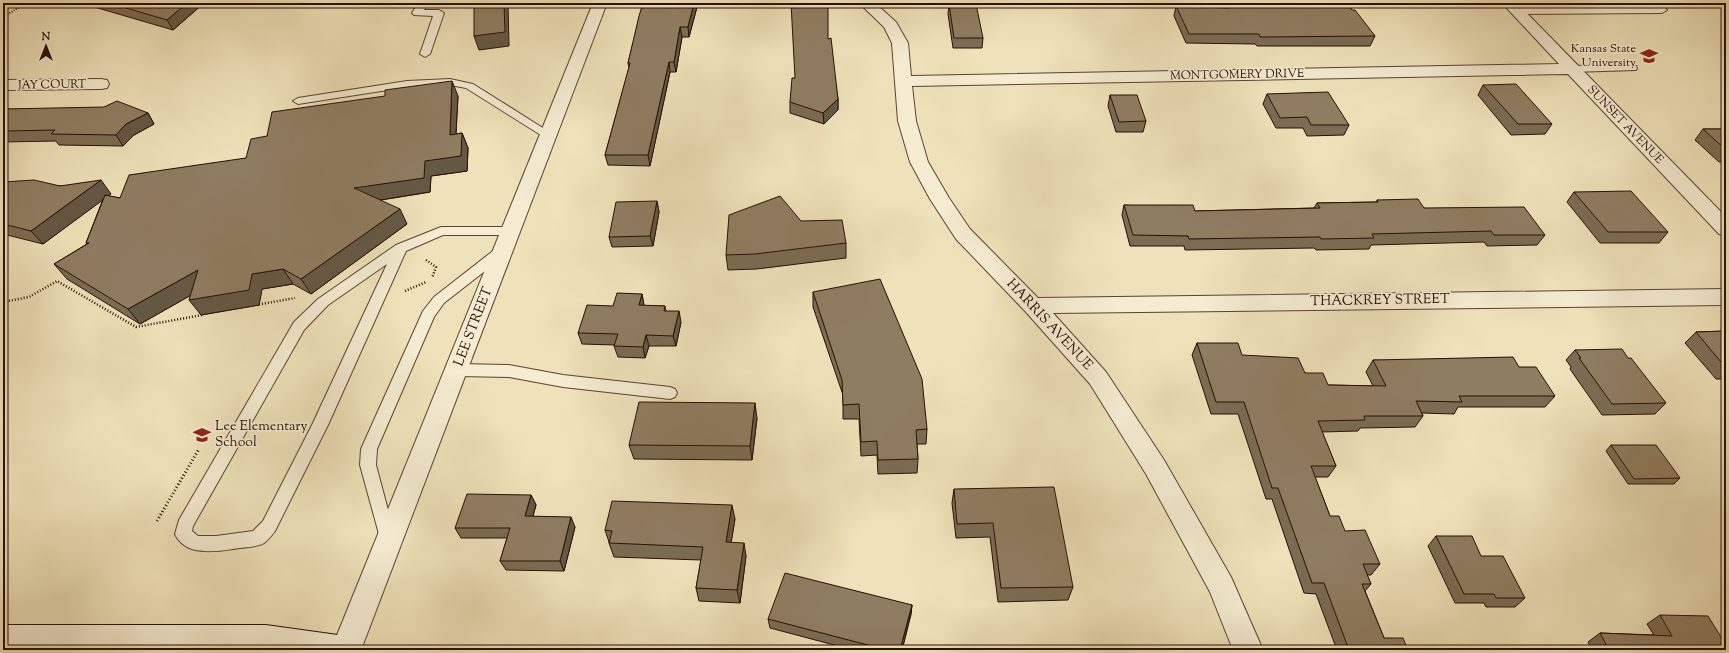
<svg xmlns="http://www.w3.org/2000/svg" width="1729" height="653" font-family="'Sorts Mill Goudy',serif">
  <rect width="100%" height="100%" fill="#efe2ba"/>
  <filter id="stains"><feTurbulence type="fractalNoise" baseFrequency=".005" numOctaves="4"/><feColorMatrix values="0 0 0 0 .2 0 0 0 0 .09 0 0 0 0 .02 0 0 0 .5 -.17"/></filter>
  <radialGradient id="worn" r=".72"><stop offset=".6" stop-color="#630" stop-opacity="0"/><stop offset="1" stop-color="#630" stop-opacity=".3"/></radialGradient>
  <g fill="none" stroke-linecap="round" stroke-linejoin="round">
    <g stroke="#594431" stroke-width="2">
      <g id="service">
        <path d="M418,3h10l-4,7h15l5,3 -14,41 -5,3 -5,-3 13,-38 -19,-1 -2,-2z"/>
        <path d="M1649,3h11l7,7 -5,3 -146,1 -5,-3 5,-3 137,-1z"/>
        <path d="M1632,65l4,1 1,2 -1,2 -65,2 -5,-3 5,-3z"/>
        <path d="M450,79l23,5 81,51 -2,2h-8l-78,-49 -16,-3 -43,2 -109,17 -5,-3 5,-3 109,-17z"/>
        <path d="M441,227h69l4,1 2,3 -2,3 -4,1h-67l-37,16 -78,174 -53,106c-3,4 -7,9 -11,12 -6,4 -17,4 -24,5 -21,3 -54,10 -65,-14l4,-14 115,-198 24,-23 78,-54zM387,264l-75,161 -49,96 -10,10 -37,5h-18l-6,-5 1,-5 111,-196 24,-25z"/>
        <path d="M503,246l5,1 1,3 -1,3 -64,50 -10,14 -57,132 -1,16 20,75 -2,5 -6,3 -6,-3 -22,-80 1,-16 62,-138 11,-14 64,-50z"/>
        <path d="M457,364l52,1 54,10 107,12 5,2 2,4 -2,4 -5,2 -107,-12 -54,-10 -52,-1 -5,-2 -2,-4 2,-4z"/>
      </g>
    </g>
    <g stroke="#594431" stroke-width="2">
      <g id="minor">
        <path d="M593,3h14l-246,647h-30z"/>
        <path d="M859,3h16l21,19 12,21 3,33 648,-12 -57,-61h15l209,214v19l-7,-2 -151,-160 -656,12 4,35 12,41 21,36 21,31 68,69 688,-9v16l-673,8 53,59 58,88 67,117 32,73h-30l-23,-58 -64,-118 -56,-90 -65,-73 -69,-72 -26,-40 -20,-37 -12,-41 -6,-78 -8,-16z"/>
        <path d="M101,79l6,1 2,4 -2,4 -6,1 -98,1v-10z"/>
      </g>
    </g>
    <g stroke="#270f03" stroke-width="2">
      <path id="secondary" d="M3,625h263l79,11 10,4 5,10h-357z"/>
    </g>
    <path stroke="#270f03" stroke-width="2" stroke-dasharray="1 1.5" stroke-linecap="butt" d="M3,17l23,-14"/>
    <g stroke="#270f03" stroke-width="2.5" stroke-dasharray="1 2" stroke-linecap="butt">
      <path d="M426,260l10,7 -4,11"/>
      <path d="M405,291l21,-9"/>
      <path d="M3,302l26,-5 28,-16 79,46 66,-12"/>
      <path d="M256,305l39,-7"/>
    </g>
    <path stroke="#270f03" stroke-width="3" stroke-dasharray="1 2.5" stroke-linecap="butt" d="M157,521l42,-72"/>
    <use href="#service" fill="#f5ecd2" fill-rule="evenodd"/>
    <use href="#minor" fill="#f5ecd2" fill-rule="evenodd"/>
    <use href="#secondary" fill="#f5ecd2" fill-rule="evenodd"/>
  </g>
  <g fill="#7b6c54" stroke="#270f03">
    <path d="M89,3h115l-31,27 -82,-24z"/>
    <path d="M643,3h55l-9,34h-7l-6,35h-6l-20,94 -42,-1 -3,-10 24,-87 -1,-5z"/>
    <path d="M1217,3h129l29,33 -5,10h-113l-2,-2 -69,-1 -12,-27 2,-10 44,2z"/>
    <path d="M1570,3h59l-2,3h-54z"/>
    <path d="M949,4l34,34 -1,10h-29l-5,-34z"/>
    <path d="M828,39l10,60v11l-14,14 -34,-11v-11l5,-24z"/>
    <path d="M1483,85l69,39 -7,10 -34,1 -33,-40z"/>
    <path d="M1267,94l82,31 -5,10 -37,1 -4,-8h-27l-13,-24z"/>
    <path d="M1110,95l36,26 -3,11h-27l-8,-26z"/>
    <path d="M458,96l-2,38 6,-1 6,15 -1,23 -36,5 -1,16 -49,8 26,24 -96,70 -18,-10 -31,5 -3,16 -58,10 -10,-20 -51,29 -73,-45 -13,-15 33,-20 -1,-1 17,-44 -60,45 -40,-10v-52l57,4 51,8 -3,2 12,2 126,-40 21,-22z"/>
    <path d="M3,109l145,4 6,11 -20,11 -11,11 -64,-1 -3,-4 -53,1z"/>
    <path d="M1703,129h23v33h-7l-24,-22z"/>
    <path d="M1574,192l94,40 -9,11h-59l-33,-41z"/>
    <path d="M1377,200l47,8 121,27 -8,10 -50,1 -3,-4 -113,3 -2,4 -53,1 -2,-2 -129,2 -1,-4h-54l-8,-31 2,-10 71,6 119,-3 3,-5 60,-1z"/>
    <path d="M657,201l2,11 -6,34 -41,1 -3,-10z"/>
    <path d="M801,221l45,22v15l-89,11 -29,1 -2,-15z"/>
    <path d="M813,292l114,137 -1,15h-9l1,15 -1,14 -39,1 -1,-19 -16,1 -2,-37h-16v-24l-30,-88z"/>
    <path d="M642,294l2,12h21l1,5 15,11 -5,24h-27l-4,12 -27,-1 -4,-11 1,-1 -33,-1 -4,-11 35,-27z"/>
    <path d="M1726,331v48h-10l-31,-36 11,-11z"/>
    <path d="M1197,343l108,30 23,12 45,1 -7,-14 7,-12 146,7 36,29 -10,11h-87l-4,7 -32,-1 1,3 -8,11 -55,1 -2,3 -36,1 14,34 -8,11h-13l15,39 15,15 35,33 -9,11h-4l4,9 -6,7 19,47 24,12h-71l-21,-56 -12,-1 -32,-94h-6l-28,-85h-27l-19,-59z"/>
    <path d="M1575,350l53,8 38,45 -11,11 -53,1 -32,-46 1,-2 -5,-7z"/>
    <path d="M757,418l-5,42 -118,-1 -5,-14z"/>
    <path d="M1611,445l69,33 -6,6h-46l-22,-33z"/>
    <path d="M954,489l119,98 -5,13 -70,2 -8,-65 -34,1 -4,-35z"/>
    <path d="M531,495l5,10 -3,11 42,11 -11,44 -58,-1 -6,-9 7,-23h-46l-6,-10z"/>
    <path d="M735,519l-4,23 15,14 -6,47 -41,-2 -3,-13 5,-28 -87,-3 -5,-14v-1l-4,-12z"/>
    <path d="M1436,536l45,20 44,42 -10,9h-29l-2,-4h-29l-27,-57z"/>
    <path d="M912,605l-1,9 -9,36h-49l-83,-22 -2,-9z"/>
    <path d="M1660,615l66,35h-134l-4,-8 12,-9 54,2 -7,-11z"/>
  </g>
  <g fill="#645845" stroke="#270f03">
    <path d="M187,3h17l-31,27 -6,-10z"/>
    <path d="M504,3h4l1,43 -30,4 -5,-14z"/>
    <path d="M694,3h4l-9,34 -1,-10z"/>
    <path d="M680,27l2,10 -6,35 -2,-10z"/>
    <path d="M669,62l1,10 -20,94 -2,-11z"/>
    <path d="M452,81l6,15 -3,54 -5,-15z"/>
    <path d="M838,99v11l-14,14 -1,-11z"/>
    <path d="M148,113l6,11 -20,11 -11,11 -7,-11 10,-11z"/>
    <path d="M462,133l6,15 -1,23 -36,5 -1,16 -69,11 -7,-15 71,-27z"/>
    <path d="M101,180l10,14 -68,50 -12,-13z"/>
    <path d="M657,201l2,11 -6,34 -3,-10z"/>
    <path d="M400,209l7,15 -96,70 -10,-15z"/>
    <path d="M283,269l10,15 -31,5 -3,16 -58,10 -12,-15 63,-26z"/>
    <path d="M198,270l11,15 -69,39 -12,-15z"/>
    <path d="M642,294l2,11 -3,11 -2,-11z"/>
    <path d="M679,311l2,11 -5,24 -3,-10z"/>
    <path d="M646,335l3,11 -4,12 -2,-11z"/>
    <path d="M755,403l2,15 -5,42 -2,-14z"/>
    <path d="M531,495l5,10 -6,21 -5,-10z"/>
    <path d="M732,505l3,14 -6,37 -3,-14z"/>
    <path d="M571,517l4,10 -11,44 -4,-10z"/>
    <path d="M744,543l2,13 -6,47 -3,-13z"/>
    <path d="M912,605l-1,9 -9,36h-2z"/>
  </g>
  <g fill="#8f7d62" stroke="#270f03">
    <path d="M109,3h78l-20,17z"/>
    <path d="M474,3h30l1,29 -31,4z"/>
    <path d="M643,3h51l-6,24h-8l-6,35h-5l-21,93h-43l25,-92h-2l11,-47z"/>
    <path d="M791,3h37v36l3,-1 7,61 -15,14 -33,-11 2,-24h3z"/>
    <path d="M1226,3h120l6,7h3l20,26 -115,1 -1,-3h-70l-13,-28 53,2z"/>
    <path d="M949,4h27l7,34h-29z"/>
    <path d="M452,81l-2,54 12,-2 -1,23 -36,5 -1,17 -70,10 46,21 -99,70 -18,-10 -31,5 -3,16 -60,10 9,-30 -70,39 -74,-45 35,-21h-3l19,-48 15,3 9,-23 117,-17 5,-19 16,-3 5,-24 113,-16v-6z"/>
    <path d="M1516,84l36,40h-34l-35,-39z"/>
    <path d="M1328,92l21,33h-38l-4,-8 -27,1 -13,-24z"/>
    <path d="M1110,95h27l9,26 -27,1z"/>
    <path d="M117,101l31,12 -22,11 -10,11 -65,-1 4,-4 -52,1v-22l101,-2z"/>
    <path d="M1703,129h23v21z"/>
    <path d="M34,180l26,6 41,-6 -70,51 -28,-7v-42z"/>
    <path d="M1631,191l37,41h-60l-34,-40z"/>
    <path d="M780,196l21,25 41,-1 4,23 -91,11 -29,1 3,-40z"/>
    <path d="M1418,199l6,9 100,-1 21,28h-51l-3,-4 -119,3 2,4 -53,1 -1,-2 -131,2 -1,-3 -55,-1 -9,-30h69l2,6 125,-3 -3,-5 61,-1 -1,-2z"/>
    <path d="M657,201l-7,35 -41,1 7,-35z"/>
    <path d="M880,279l42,100 5,50 -11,1 2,29 -40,1 -1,-19 -16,1 -2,-38 -16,1 -1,-25 -29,-88z"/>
    <path d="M617,293l25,1 -3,11 26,1 -1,5h15l-6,25 -27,-1 -3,12 -29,-1 4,-12 -40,-1 9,-28 26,1z"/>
    <path d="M1726,331v37l-30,-36z"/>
    <path d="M1197,343h41l4,12 56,3 7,15h18l5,12 58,1 -13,-26 140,-3 6,10h17l19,29h-96l3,6 -46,-1 7,15h-59l1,4 -47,1 18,45h-25l19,50h9l6,15 20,-1 15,34h-17l8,20h-9l22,54h19l5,12h-59l-25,-67h-12l-34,-95h-6l-28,-86h-28z"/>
    <path d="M1622,349l6,9h3l35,45 -54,1 -33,-46h2l-6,-8z"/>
    <path d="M639,402l116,1 -5,43 -121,-1z"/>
    <path d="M1611,445h45l24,33 -46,1z"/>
    <path d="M1054,487l19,100 -72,1 -8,-65 -36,1 -3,-35z"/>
    <path d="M467,494l64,1 -6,21 46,1 -11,44h-60l10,-33h-55z"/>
    <path d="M612,501l120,4 -6,37 18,1 -7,47 -41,-2 7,-41 -94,-4 3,-12 -7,-1z"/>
    <path d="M1436,536h36l9,20h22l22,42h-29l-2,-4h-30z"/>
    <path d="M785,573l127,32 -12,45h-13l-119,-31z"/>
    <path d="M1660,615l48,1 18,29v5h-117l-9,-17 72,3z"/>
    <path d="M1056,648h39v2h-38z"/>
  </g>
  <defs>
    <g id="university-bare" transform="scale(1.38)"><path d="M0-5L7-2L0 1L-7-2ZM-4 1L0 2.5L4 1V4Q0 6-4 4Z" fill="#8f2418" stroke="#f5ecd2" stroke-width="2.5" paint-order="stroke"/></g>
    <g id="school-bare" transform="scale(1.38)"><path d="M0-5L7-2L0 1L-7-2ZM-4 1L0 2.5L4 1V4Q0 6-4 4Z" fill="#8f2418" stroke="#f5ecd2" stroke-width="2.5" paint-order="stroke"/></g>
  </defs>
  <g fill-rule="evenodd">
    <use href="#university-bare" x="1649" y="56"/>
    <use href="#school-bare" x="202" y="435"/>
  </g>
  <g text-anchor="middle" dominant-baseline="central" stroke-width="3.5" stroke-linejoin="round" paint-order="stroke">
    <g font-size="12" fill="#270f03" stroke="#f5ecd2" text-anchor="end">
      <text x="1636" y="49">Kansas State<tspan x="1636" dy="14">University</tspan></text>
    </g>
    <g font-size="12" fill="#270f03" stroke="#f5ecd2">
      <text transform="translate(1237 75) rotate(-1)">MONTGOMERY DRIVE</text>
      <text transform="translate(52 85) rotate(-1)">JAY COURT</text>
      <text transform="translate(1625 125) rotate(46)">SUNSET AVENUE</text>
    </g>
    <g font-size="14" fill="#270f03" stroke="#f5ecd2">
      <text transform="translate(1380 301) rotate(-1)">THACKREY STREET</text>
      <text transform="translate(1049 325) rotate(47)">HARRIS AVENUE</text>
      <text transform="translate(474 327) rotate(-69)">LEE STREET</text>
    </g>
    <g font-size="14" fill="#270f03" stroke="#f5ecd2" text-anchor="start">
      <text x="215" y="427">Lee Elementary<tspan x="215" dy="16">School</tspan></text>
    </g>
  </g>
  <rect width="1729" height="653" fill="none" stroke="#efe2ba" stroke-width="16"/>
  <rect x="4" y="4" width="1721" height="645" fill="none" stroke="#270f03" stroke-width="2"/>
  <rect x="8" y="8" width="1713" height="637" fill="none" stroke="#270f03"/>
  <g transform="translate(46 46)" stroke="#f5ecd2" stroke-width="3" paint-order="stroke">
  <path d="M0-3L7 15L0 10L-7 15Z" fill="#270f03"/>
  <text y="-6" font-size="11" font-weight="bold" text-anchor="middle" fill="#270f03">N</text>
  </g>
  <rect width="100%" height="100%" filter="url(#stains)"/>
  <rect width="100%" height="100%" fill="url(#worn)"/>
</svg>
